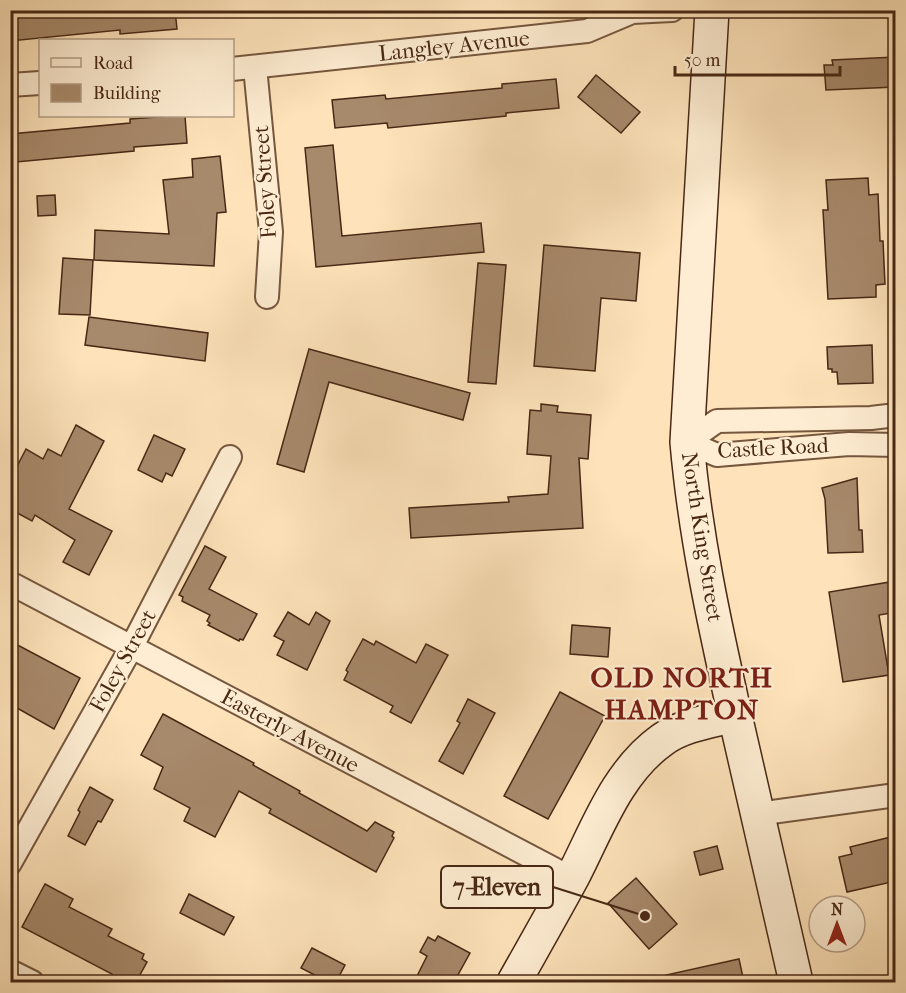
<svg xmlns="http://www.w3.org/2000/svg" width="906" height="993" font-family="'IM FELL French Canon',serif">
  <rect width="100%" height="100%" fill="#fee3ba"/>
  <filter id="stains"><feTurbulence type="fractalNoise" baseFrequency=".00333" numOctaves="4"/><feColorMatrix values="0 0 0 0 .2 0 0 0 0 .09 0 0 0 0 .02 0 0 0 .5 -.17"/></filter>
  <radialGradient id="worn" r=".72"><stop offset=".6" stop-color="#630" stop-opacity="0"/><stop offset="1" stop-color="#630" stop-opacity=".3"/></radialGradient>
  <g fill="#a7896b" stroke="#482815" stroke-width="1.5">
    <path d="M29,10h146l2,19 -57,5v-4l-110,11v-29z"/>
    <path d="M896,57v30l-70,3 -2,-25h9l-1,-5z"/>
    <path d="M596,75l44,37 -19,21 -43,-36z"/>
    <path d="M556,79l3,29 -53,5v3l-118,12 -1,-5 -52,5 -3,-28 53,-5 1,4 116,-11v-4z"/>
    <path d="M170,116h15l2,27 -53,4v4l-118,11v-3l-6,1v-26l120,-11v-4z"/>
    <path d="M333,145l9,91 139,-13 3,29 -168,15 -11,-119z"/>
    <path d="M220,156l6,56 -9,1 -3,53 -120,-6 1,-30 74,4 -6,-54 30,-3 -1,-18z"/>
    <path d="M868,178l1,17 9,-1 2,47h3l2,43 -9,1v12l-48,2 -5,-89h5l-2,-30z"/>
    <path d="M55,195l1,20 -18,1 -1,-20z"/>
    <path d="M544,245l96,8 -4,48 -35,-3 -6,73 -61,-5z"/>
    <path d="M63,258l30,2 -3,55 -31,-1z"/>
    <path d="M478,263l28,2 -10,119 -28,-2z"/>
    <path d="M89,317l119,16 -3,28 -120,-16z"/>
    <path d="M872,345l1,38 -35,1 -1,-12h-5v-3h-4l-1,-22z"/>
    <path d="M309,349l161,44 -7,27 -134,-38 -25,90 -27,-8z"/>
    <path d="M541,404l17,2 -1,6 34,3 -3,44 -9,-1 4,70 -172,10 -2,-30 100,-6 -1,-5 40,-3 3,-38 -24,-2 3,-44 11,1z"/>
    <path d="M76,425l28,16 -35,68 43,22 -23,44 -26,-13 12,-22 -40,-25 -3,6 -22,-12v-29l16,-31 17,10 5,-10 13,7z"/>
    <path d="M154,435l31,14 -13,27 -6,-3 -4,9 -24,-12z"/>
    <path d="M857,478l2,52h3l1,22 -35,1 -3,-54 -3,-11z"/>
    <path d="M205,546l21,11 -17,32 48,25 -14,26 -3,-1 -1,2 -31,-16 2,-2 -3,-2 3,-6 -28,-14 1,-4 -4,-2z"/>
    <path d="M896,581v31l-17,3 10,60 -46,7 -14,-90z"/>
    <path d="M288,612l21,13 7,-13 14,9 -23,49 -30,-15 7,-14 -10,-5z"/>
    <path d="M572,625l38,3 -2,29 -38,-3z"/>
    <path d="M363,639l11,6 2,-4 40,22 10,-19 22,11 -37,68 -21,-11 3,-6 -49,-26 4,-8 -2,-2z"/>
    <path d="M10,641l70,37 -26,51 -44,-25z"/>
    <path d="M560,692l45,24 -57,103 -44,-23z"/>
    <path d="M468,699l27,14 -32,61 -24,-13 21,-38 -3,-2z"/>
    <path d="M163,714l91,49 -1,2 47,26 -1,2 68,38 8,-9 19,10 -2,4 2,2 -18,34 -107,-59 2,-4 -32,-18 -24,46 -31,-16 6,-13 -36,-19 9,-22 -22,-12z"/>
    <path d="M90,787l23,13 -12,22 -3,-1 -13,24 -17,-9 12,-24 -2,-2z"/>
    <path d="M891,837l2,8 3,-1v37l-49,11 -8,-35 13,-3 -2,-7z"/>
    <path d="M717,846l6,23 -23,6 -6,-23z"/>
    <path d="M636,878l41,46 -28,25 -41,-46z"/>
    <path d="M45,884l28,15 -4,8 43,22 -4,7 36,18 -2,5 5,3 -11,20h-25l3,-5 -2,-3 -90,-47z"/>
    <path d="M189,894l45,23 -10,18 -44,-22z"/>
    <path d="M438,936l32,17 -16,29h-28l-10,-4 11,-22 -7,-4 8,-15 7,4z"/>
    <path d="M312,948l33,17 -9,17h-8l-27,-14z"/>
    <path d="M739,959l5,23h-78v-7z"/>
  </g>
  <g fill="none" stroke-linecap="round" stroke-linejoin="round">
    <g stroke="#76573e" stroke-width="26">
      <g id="street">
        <path d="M255,67l16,165 -4,65"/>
        <path d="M232,69l355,-38 45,-19 40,-2"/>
        <path d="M10,85l30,-2"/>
        <path d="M687,442l30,-21 154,-3 25,-3"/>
        <path d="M687,442l30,13 132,-11 47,1"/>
        <path d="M10,583l561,295"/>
        <path d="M758,814l138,-19"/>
        <path d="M10,863l121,-215 99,-191"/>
        <path d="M10,971l22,11"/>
      </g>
    </g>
    <g stroke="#482815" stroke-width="36">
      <g id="secondary">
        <path d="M712,10l-25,432c8,92 27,180 47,269 21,91 42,181 62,271"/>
        <path d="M514,982c19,-34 39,-69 58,-104 25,-48 44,-105 90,-138 20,-15 49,-19 73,-25"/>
      </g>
    </g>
    <use href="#street" stroke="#feedd2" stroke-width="22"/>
    <use href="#secondary" stroke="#feedd2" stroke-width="33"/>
  </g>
  <g text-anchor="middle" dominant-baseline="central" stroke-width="4.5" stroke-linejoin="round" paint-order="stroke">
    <g font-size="22" fill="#482815" stroke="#feedd2">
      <text transform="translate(454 46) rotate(-6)">Langley Avenue</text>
      <text transform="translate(265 182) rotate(-94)">Foley Street</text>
      <text transform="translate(773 448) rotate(-3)">Castle Road</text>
      <text transform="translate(702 537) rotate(81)">North King Street</text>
      <text transform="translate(123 661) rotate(-61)">Foley Street</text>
      <text transform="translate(290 731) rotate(28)">Easterly Avenue</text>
    </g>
    <g font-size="28" font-weight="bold" letter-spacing="1.5" fill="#7a1f14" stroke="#feedd2">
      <text x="682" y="677">OLD NORTH<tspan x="682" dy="32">HAMPTON</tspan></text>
    </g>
  </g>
  <path fill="none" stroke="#482815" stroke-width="2" d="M645 916L553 887"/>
  <circle fill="#482815" stroke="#feedd2" stroke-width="2" cx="645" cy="916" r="6"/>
  <rect fill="#feedd2" stroke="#482815" stroke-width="2" x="441" y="866" width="112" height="42" rx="6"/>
  <g font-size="24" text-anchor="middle" font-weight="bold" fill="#482815">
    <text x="497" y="895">7-Eleven</text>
  </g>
  <rect width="906" height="993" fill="none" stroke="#fee3ba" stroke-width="36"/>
  <rect x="12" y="12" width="882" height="969" fill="none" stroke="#482815" stroke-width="3"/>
  <rect x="18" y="18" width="870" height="957" fill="none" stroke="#482815" stroke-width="1.5"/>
  <rect x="39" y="39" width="195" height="78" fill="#feedd2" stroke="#b59e86" stroke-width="1.5"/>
  <rect x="51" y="58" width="30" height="9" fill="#feedd2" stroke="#b59e86" stroke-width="1.5"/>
  <text x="93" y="69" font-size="18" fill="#482815">Road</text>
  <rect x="51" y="84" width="30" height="18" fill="#a7896b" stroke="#b59e86" stroke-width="1.5"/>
  <text x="93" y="99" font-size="18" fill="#482815">Building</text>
  <g transform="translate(837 924)"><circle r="28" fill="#feedd2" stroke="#b59e86" stroke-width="1.5"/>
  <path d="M0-4.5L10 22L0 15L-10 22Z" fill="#8f2418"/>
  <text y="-9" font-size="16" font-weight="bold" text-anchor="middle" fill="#482815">N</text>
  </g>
  <path d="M675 66v9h165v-9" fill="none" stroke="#482815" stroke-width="3"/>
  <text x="684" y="66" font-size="18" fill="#482815" stroke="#feedd2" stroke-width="4.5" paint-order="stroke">50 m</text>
  <rect width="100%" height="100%" filter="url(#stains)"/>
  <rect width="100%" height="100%" fill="url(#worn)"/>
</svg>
